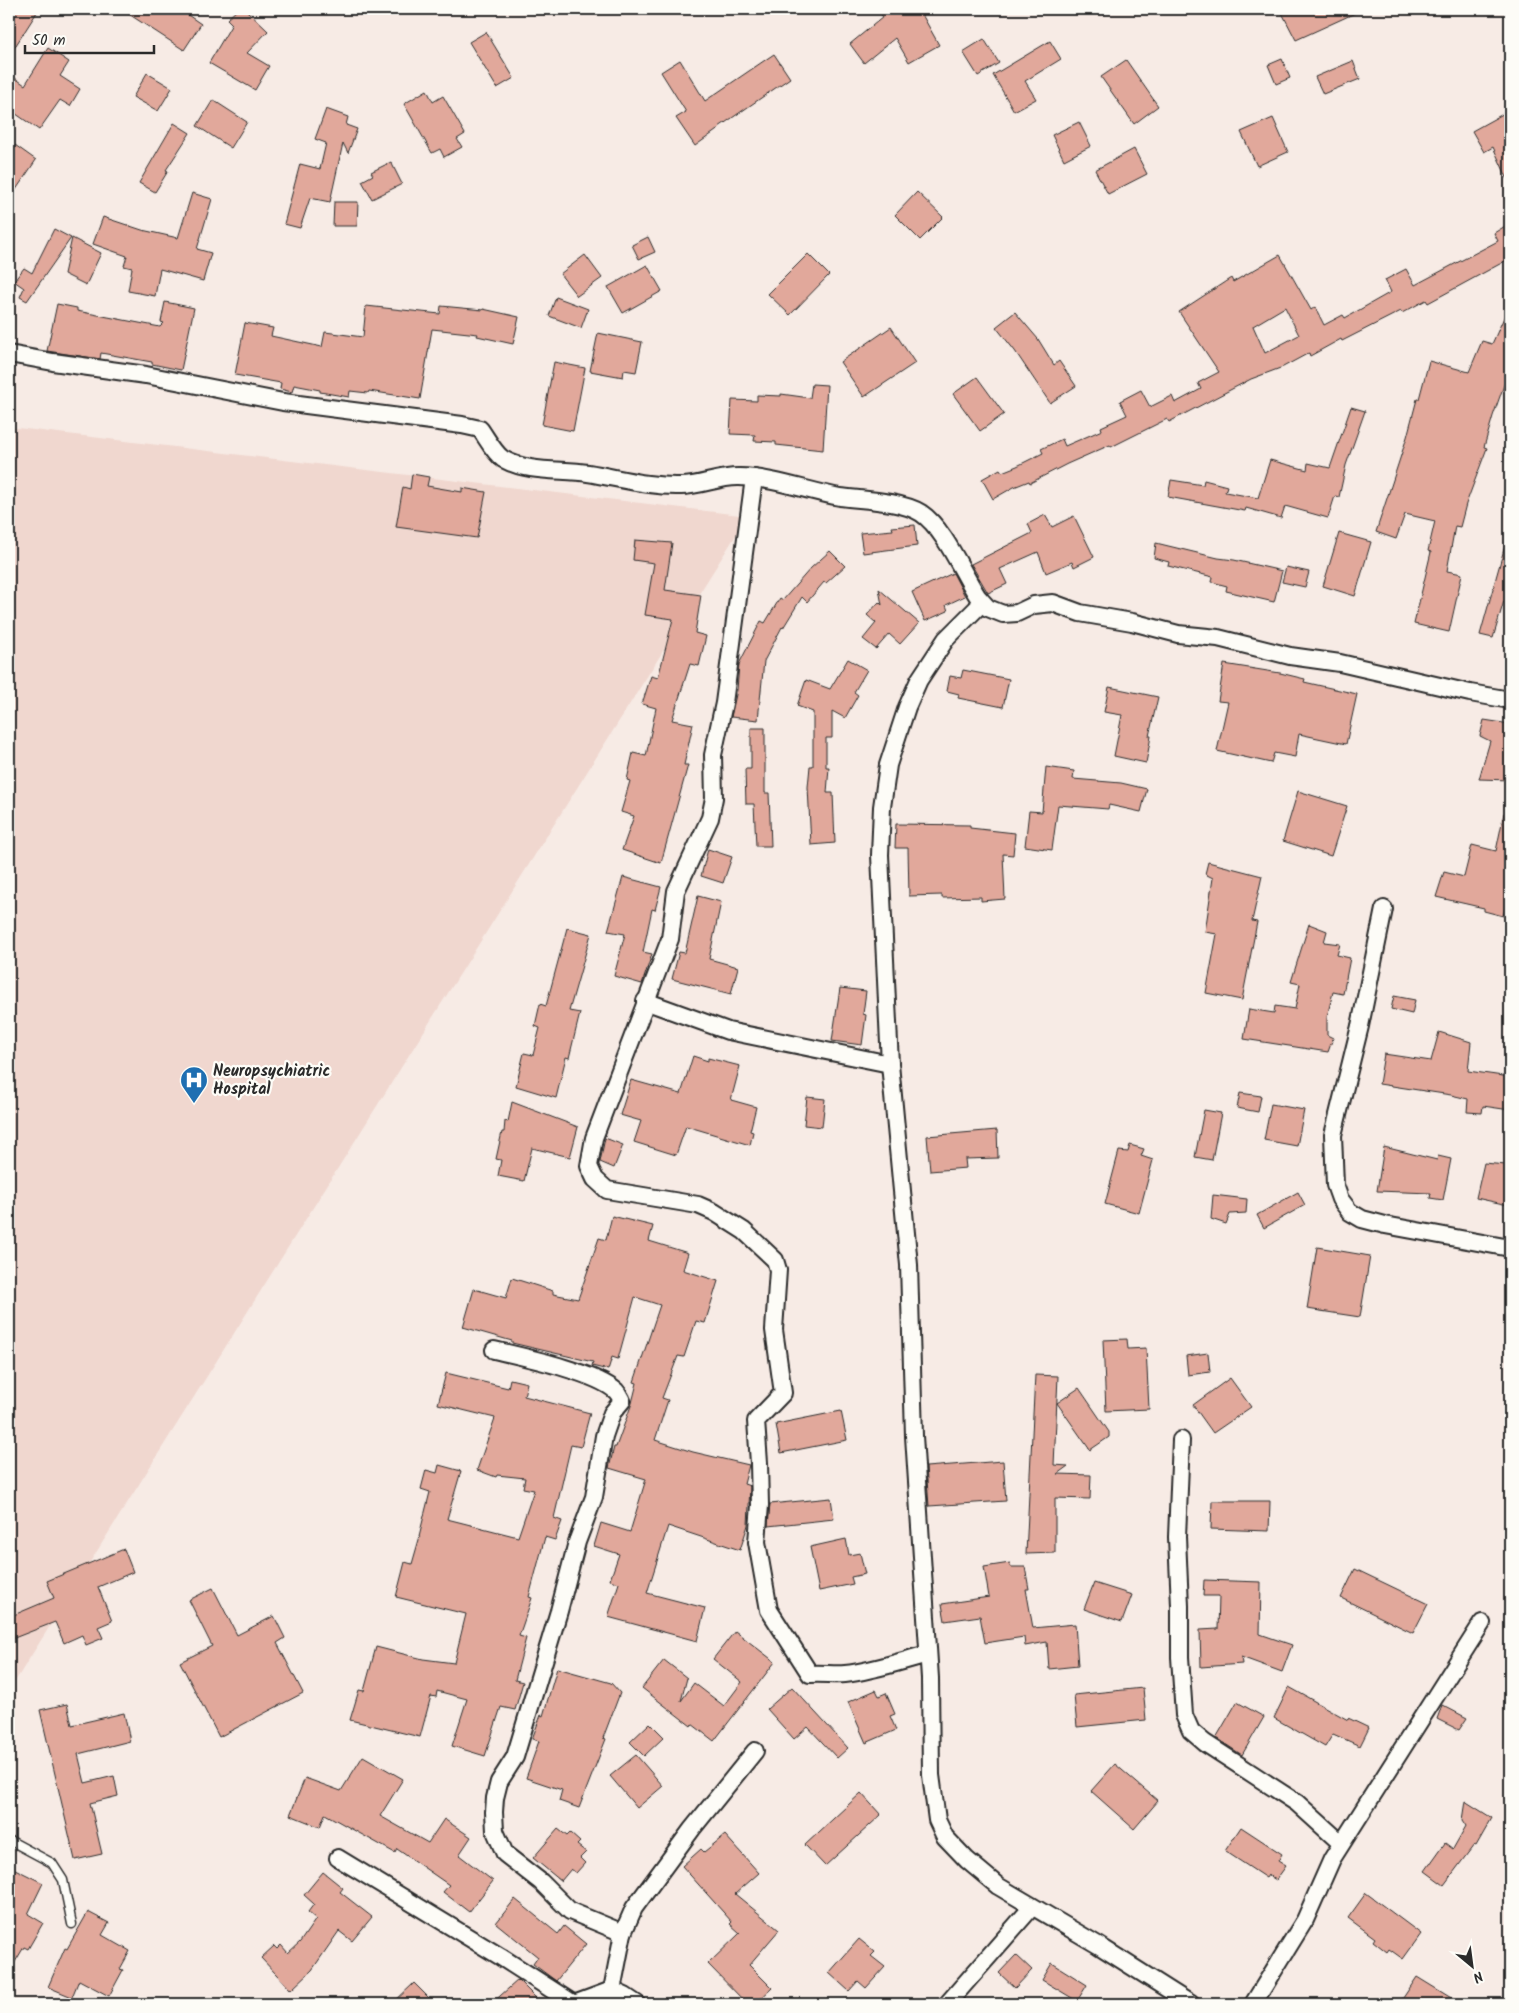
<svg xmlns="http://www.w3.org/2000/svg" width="1519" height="2013" font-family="Kalam,sans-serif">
  <rect width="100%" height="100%" fill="#f7ebe5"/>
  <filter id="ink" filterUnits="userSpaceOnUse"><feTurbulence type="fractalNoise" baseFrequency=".02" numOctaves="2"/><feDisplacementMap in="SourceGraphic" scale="10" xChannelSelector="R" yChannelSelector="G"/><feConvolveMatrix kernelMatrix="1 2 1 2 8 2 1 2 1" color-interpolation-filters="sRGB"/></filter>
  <g filter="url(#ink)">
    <path fill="#f0d7cf" d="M9,427l739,89 -739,1175z"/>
    <g fill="#e1a89b" stroke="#2b2b2b" fill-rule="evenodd">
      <path d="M9,9h30l-30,47z"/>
      <path d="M121,9h58l22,15 -17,26z"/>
      <path d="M238,9h7l23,22 -21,22 22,13 -14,24 -46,-27 23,-39 -5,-5z"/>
      <path d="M877,9h42l20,36 -30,17 -14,-24 -31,25 -14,-19 33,-27z"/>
      <path d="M1280,9h84l-68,31z"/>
      <path d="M486,32l28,46 -17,10 -28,-46z"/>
      <path d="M984,39l15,24 -21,13 -15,-24z"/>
      <path d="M1050,41l11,18 -36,22 11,18 -22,12 -21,-36z"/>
      <path d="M48,48l21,14 -9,14 20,13 -10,17 -10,-6 -21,30 -30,-21v-35l16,11z"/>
      <path d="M774,54l16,24 -71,49 1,1 -25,18 -19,-28 10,-6 -25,-40 19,-12 25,41z"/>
      <path d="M1282,59l8,19 -14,6 -8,-19z"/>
      <path d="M1126,60l32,46 -24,18 -33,-47z"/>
      <path d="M1353,61l7,18 -37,15 -8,-17z"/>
      <path d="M147,73l25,15 -14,23 -25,-14z"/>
      <path d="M427,90l6,12 10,-6 22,38 -8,5 5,8 -18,10 -4,-8 -8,4 -28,-49z"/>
      <path d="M213,100l34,22 -16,26 -34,-22z"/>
      <path d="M326,109l22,8 -2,8 11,4 -9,24 -5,-10 -13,59 -20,-4 -10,30 -16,-4 16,-60 20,5 6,-26 -11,-4z"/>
      <path d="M1510,110v74l-17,-37 -9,5 -12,-21z"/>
      <path d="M1273,118l15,34 -31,14 -16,-34z"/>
      <path d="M1079,122l12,24 -27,14 -12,-25z"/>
      <path d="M174,123l16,10 -24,37 2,1 -13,21 -16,-9z"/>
      <path d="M9,143l5,3 1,-1 21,15 -27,40z"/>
      <path d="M1134,149l13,25 -39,20 -13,-24z"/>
      <path d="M391,162l11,22 -30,15 -10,-18 11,-6 -2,-3z"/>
      <path d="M917,192l26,25 -23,23 -25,-25z"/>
      <path d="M192,193l20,6 -15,50 14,4 -8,28 -43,-12 -5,27 -27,-5 4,-23 -8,-2 3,-10 -34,-12 10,-27 39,13 36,8z"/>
      <path d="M334,202h24l-1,24h-24z"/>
      <path d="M1510,223v38l-1,-2 -81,44 -2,-3 -24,13 -1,-2 -59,30 -1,-2 -31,17 -1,-3 -26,14 -32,12 -82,43 -2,-3 -56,28 -1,-2 -43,19 -37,19 -1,-2 -15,6 -21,12 -11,-20 18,-10 2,3 15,-6 26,-13 -2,-4 21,-10 3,7 37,-16 -1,-3 26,-12 -7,-14 21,-11 9,17 22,-11 3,7 26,-14 -3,-6 21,-11 -40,-60 52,-34 2,4 47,-27 31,55 4,-3 9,18 19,-10 2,3 46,-26 -6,-12 21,-11 9,16 83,-44 -4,-8zM1285,307l14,28 -34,18 -12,-27z"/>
      <path d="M54,229l17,9 -44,63 -7,-4 4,-9 -10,-7 10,-13 8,5z"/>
      <path d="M648,237l7,15 -16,7 -7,-14z"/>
      <path d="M72,238l29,15 -15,32 -22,-11z"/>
      <path d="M808,254l21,21 -39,40 -22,-21z"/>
      <path d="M585,255l17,23 -25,18 -17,-22z"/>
      <path d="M647,265l15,26 -39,22 -15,-26z"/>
      <path d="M556,297l32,12 -7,19 -32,-12z"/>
      <path d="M165,302l29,6 -13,62 -29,-6v-2l-51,-9 -1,6 -53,-8 10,-47 20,4v3l83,16 4,-4 -3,-1z"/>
      <path d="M1510,304v64l-17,48 -9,31 3,1 -21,56 -6,23 -5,-1 -8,45 15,3 -13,58 -35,-8 17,-72 -3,-1 7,-30 -30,-7 -9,25 -20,-7 31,-95 10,-38h2l10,-38 40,11 13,-31 10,3z"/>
      <path d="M366,306l74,8 1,-8 42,4v-1l36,8 -6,27 -36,-8 1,-2 -46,-5 -12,70 -51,-8 -1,2 -18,-2 -1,6 -29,-5v-2l-26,-5 -2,7 -12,-3 1,-6 -46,-8 10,-52 28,5 -2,8 51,11 3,-15 38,5z"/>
      <path d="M1015,312l23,27 16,26 5,-4 17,25 -26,17 -35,-52 -19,-24z"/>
      <path d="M891,327l24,36 -51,34 -24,-35z"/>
      <path d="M598,333l44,9 -6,30 -12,-2 -1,7 -33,-6z"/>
      <path d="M554,362l31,6 -12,63 -31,-6z"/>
      <path d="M977,377l27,37 -24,17 -27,-37z"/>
      <path d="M812,384l15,1 -4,65 -47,-5v-3l-22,-1 1,-6 -25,-1 2,-34 25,1v-6l24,1v-2l29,4z"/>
      <path d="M1351,407l14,4 -19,54 -7,32 -4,-1 -7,22 -43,-12 -4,12 -35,-10 -1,3 -77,-14 3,-17 32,5 1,-5 23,6 -2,6 33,6 12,-38 37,10 1,-7 22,5z"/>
      <path d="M412,474l17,3 -2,9 35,6v-4l24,4 -9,46 -81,-11 7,-40 7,2z"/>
      <path d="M1045,515l7,12 22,-11 20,41 -20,10 -2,-5 -26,11 -8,-21 -38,17 7,15 -19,9 -17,-29 61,-31 -4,-9z"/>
      <path d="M915,525l2,21 -54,7 -3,-20 33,-3 -1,-3z"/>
      <path d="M1339,533l32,9 -16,54 -32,-10z"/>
      <path d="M635,540l37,3 -7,47 36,5 -6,38 11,3 -7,30 -9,-2 -18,56 21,4 -9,41h4l-27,98 -39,-13 12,-34 -13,-4 9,-31 -3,-1 6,-27 13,3 10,-48 -14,-4 9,-28 7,2 15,-59 -28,-4 9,-52 -21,-3z"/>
      <path d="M1506,542h4v60l-6,-1 -11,37 -13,-3z"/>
      <path d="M1156,543l62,15 16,2 48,11 -8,31 -48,-11 1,-5 -15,-4 1,-5 -45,-11 1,-4 -15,-4z"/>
      <path d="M830,551l15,15 -19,17 -2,-1 -17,20 -5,-5 -19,31 -1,-1 -18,34 -6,59 -27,-3 6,-27 2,-26 22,-43 4,2 15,-25 3,2 28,-32z"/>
      <path d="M1286,567l23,5 -4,15 -23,-5z"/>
      <path d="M953,573l12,23 -19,9 2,6 -23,10 -13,-29z"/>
      <path d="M879,589l40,34 -19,21 -11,-10 -13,15 -13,-10 13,-16 -9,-8 12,-13 3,3z"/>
      <path d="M848,659l19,11 -13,22 4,3 -13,23 -13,-7v27h-6v29h3l-2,26h6l2,50 -24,2 -3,-58 2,-21h3v-54l-16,-6 9,-26 24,9z"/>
      <path d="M1224,664l56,9 25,6 -1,3 53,12 -11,50 -47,-10 -4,23 -21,-4 -3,10 -54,-12 11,-49 -10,-1z"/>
      <path d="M963,670l46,9 -6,28 -45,-9 1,-4 -12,-3 3,-15 11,2z"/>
      <path d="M1109,687l49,10 -9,39h2l-5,27 -32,-7 8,-41 -18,-3z"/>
      <path d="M1484,720l26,4v56l-31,-1 11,-38 -10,-5z"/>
      <path d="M751,728h14v65h4l2,53h-15l-2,-42h-8l-1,-35h6z"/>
      <path d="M1046,767l28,4 -1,8 48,4 26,6 -6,23 -32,-7 -1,4 -50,-4 -6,45 -27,-4 4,-35 13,1z"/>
      <path d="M1298,791l49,15 -16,50 -48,-15z"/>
      <path d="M1504,813h6v62l-4,20 3,1 -6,20 -19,-5v-3l-48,-11 8,-25 20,5 8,-32 24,6z"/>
      <path d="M896,824l74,1v3l45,5 -2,22 -10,-1 2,45 -24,2v-4l-39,1v-3l-33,1 -1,-48h-13z"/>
      <path d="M708,849l24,8 -9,26 -22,-7z"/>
      <path d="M1208,862l54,14 -10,45 5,1 -15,78 -36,-7 11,-59 -12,-2 8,-54 -8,-4z"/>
      <path d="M623,877l38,10 -6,23 -3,-1 -9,43 9,2 -10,30 -28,-8 11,-42 -17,-3z"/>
      <path d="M698,896l23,6 -12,57 29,8 -7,27 -59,-15 7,-27 6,1z"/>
      <path d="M1309,924l18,7 -3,11 16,2 -3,11 13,3 -7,36 -10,-2 -6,25v18l6,3 -5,14 -84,-13 5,-30 25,4 1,-7 20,3 5,-25 -9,-2z"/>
      <path d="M567,928l24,6 -22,77 11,2 -11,45 -3,-1 -10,41 -40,-12 8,-33 9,2 7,-27 -5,-2 5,-22 6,2z"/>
      <path d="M840,988l26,3 -3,23 3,1 -4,30 -30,-4z"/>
      <path d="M1394,996l21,4 -3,14 -21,-5z"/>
      <path d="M1439,1032l32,10 -3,29 42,6v33l-27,-4 -1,7 -15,-1 1,-13 -17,-4 -72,-11 5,-30 47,7z"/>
      <path d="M693,1056l15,5v-3l32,8 -9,34 25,7 -6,24 3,1 -3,13 -64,-19 -10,29 -42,-13 7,-21 -21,-6 11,-35 50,14z"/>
      <path d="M1240,1093l21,3 -3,16 -21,-4z"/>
      <path d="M807,1097l18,2 -3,28 -18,-2z"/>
      <path d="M512,1102l66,25 -8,30 -38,-9 -8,33 -26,-5 3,-16 -5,-1 6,-27h2l1,-11 3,1z"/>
      <path d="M1271,1104l33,6 -7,36 -33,-6z"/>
      <path d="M1204,1110l17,3 -9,47 -17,-3z"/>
      <path d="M997,1130l1,28 -33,1 1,9 -36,3 -3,-35z"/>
      <path d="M605,1138l18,7 -9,23 -14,-6z"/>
      <path d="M1130,1145l14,4 -3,7 12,4 -14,53 -34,-9 14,-53 9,1z"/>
      <path d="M1384,1147l53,13 1,-4 13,3 -8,41 -13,-2 1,-5 -54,-2z"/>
      <path d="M1484,1163l22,2 2,6h2l-2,34 -32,-7z"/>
      <path d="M1298,1192l7,13 -41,23 -7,-13z"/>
      <path d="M1213,1195l34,4 -1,14 -16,1 -4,10 -15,-5z"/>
      <path d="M612,1216l41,10 -4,15 39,12 -5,17 35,11 -13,42 -9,-2 -12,36 -6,-1 -16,42 6,2 -13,40 38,12 56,13 -5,19 6,2 -2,39 -8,25 -72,-24 -21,67 58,15 -8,33 -89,-24 11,-34 -9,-3 9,-26 -25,-8 7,-23 29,9 16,-53 -37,-11 5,-21h2l16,-44 5,-20 -3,-1 26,-77 -25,-8 -17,62 -6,-2 -4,13 -16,-4 1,-4 -81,-19v-2l-49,-14 11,-38 32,9 6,-20 41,13v3l25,5 21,-61 7,2z"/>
      <path d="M1317,1247l53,9 -10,61 -53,-8z"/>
      <path d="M1127,1339l1,10 18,-1 3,61 -43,2 -3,-71z"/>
      <path d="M1208,1353l2,19 -22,3 -2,-19z"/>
      <path d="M446,1373l62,15 2,-9 17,4 -3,13 66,17 -9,34 -10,-2 -17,73 8,3 -7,19 -10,-3 -16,60 3,1 -13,38 7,2 -11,42 8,2 -8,28 -14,-3 -16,49 -33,-10 15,-47 -30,-8 -1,6 -5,-1 -11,41 -70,-17 9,-30 5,1 12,-44 47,12 31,4 12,-49 -70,-17 9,-35 7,2 8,-28h-1l11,-44 -9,-3 5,-19 11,3 2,-8 22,6 -14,48 71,18 16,-47 -11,-2 2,-10 -28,-3 -1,2 -19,-7 18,-52 -57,-14z"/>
      <path d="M1035,1375l23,1 -4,89 14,1 -11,8 34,1 -1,24 -35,-1v55l-29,1z"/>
      <path d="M1230,1378l21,29 -38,26 -20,-28z"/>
      <path d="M1079,1388l30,44v5l-19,13 -33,-47z"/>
      <path d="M841,1411l6,29 -66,13 -5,-29z"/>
      <path d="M1003,1461l3,40 -77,5 -3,-39z"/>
      <path d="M831,1498l3,21 -66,7 2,-22z"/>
      <path d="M1212,1501h58l-1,30 -58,-2z"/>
      <path d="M846,1539l3,16 11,-2 5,21 -14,3 2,7 -34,7 -9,-44z"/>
      <path d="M124,1549l9,23 -35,15 14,34 -14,6 5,11 -17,7 -4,-10 -18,8 -9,-21 -46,18v-23l45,-19 -7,-17z"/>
      <path d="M1010,1563l1,4h14l4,22h-3l7,39 42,-4 3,42 -29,3 -2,-27 -22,4 -1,-9 -39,6 -5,-27 -35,5 -3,-17 47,-7 -5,-30z"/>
      <path d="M1355,1569l73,35 -15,29 -72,-35z"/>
      <path d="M1204,1580l57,2 -1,52 32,11 -10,27 -41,-15 1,7 -41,3 -1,-37 18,-1 1,-33h-16z"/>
      <path d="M1094,1583l38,12 -10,27 -38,-13z"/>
      <path d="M213,1588l24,47 37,-19 11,22 -8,5 26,50 -84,44 -39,-75 32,-16 -23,-46z"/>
      <path d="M735,1631l40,31 -61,79 -22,-17 -1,2 -49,-38 22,-28 23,18 -6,23 13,-18 30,23 18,-24 -29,-23z"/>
      <path d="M557,1668l54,15 9,10 -17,45 3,1 -27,69 -20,-7 3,-11 -36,-12 13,-37 -7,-2 9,-24 2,1z"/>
      <path d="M792,1687l56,61 -11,10 -29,-31 -14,12 -27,-30z"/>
      <path d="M1289,1687l59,33v-2l21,10 -9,18 -27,-12 -8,13 -51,-29z"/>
      <path d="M1143,1688l3,32 -69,7 -3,-32z"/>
      <path d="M876,1690l3,6 7,-3 9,21 -5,2 6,14 -30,13 -18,-41z"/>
      <path d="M1237,1702l27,15 -22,38 -26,-17z"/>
      <path d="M67,1704l5,21 52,-12 6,28 -52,13 7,29 29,-7 4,20 -28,7 12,51 -27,6 -35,-150z"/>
      <path d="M1442,1705l25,13 -8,12 -22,-11z"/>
      <path d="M650,1723l14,14 -20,19 -14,-14z"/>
      <path d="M636,1755l27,31 -26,22 -27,-32z"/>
      <path d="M363,1756l40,23 -23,37 48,27 16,-24 27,18 -12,18 34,26 -24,31 -26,-20 6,-7 -52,-36 -2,4 -70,-39 -5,13 -30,-12 15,-37 36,13z"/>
      <path d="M1115,1764l43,37 -24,28 -43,-38z"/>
      <path d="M861,1793l20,22 -56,51 -20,-21z"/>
      <path d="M1465,1801l27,17 -16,28 -2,-1 -30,40 -19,-14 20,-28 8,6 13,-23 -4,-6z"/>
      <path d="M1241,1827l41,27 -4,7 8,5 -10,14 -8,-5 -2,3 -41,-27z"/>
      <path d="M558,1829l9,7 3,-3 10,9 -3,3 9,7 -6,6 5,5 -9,10 -5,-4 -10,12 -28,-23z"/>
      <path d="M725,1835l34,38 -24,21 44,36 -30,35 23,23 -17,16h-8l-39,-40 32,-31 -10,-9 2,-2 -50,-56 19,-17 3,3z"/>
      <path d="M9,1866l34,17 -15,31 15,9 -15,26 -4,-2 -15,25z"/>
      <path d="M323,1872l20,16 -3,4 32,25 -20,24 -13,-10 -27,39 -21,20 -30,-32 13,-12 3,3 4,-4 7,8 12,-11 16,-23 -8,-7 6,-8 -10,-9z"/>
      <path d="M1366,1893l55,41 -18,25 -14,-10 -2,3 -14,-11 2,-3 -27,-20z"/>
      <path d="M515,1899l43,35 6,-8 22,18 -30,37 -23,-17 5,-7 -42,-34z"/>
      <path d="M88,1912l21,11 -7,12 28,16 -10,18 3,1 -14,26 -30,-16 -7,17 -24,-10 17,-39 2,1z"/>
      <path d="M859,1939l16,13 -4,4 14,11 -19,21 -8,-7 -9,10 -20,-18z"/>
      <path d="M1016,1955l16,15 -17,18 -16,-15z"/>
      <path d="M1052,1963l35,22 -10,16 -35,-21z"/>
      <path d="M1417,1977l44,27h-62z"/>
      <path d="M518,1980l24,24h-51z"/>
      <path d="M414,1983l21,21h-43z"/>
    </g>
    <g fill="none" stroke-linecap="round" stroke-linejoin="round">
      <g stroke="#2b2b2b" stroke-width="11">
        <path id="lane" d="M9,1840l43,23 11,17 9,44"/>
      </g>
      <g stroke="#2b2b2b" stroke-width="20">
        <g id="street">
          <path d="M9,354l44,8 93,13 137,27 179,23 18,4c6,8 14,24 23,30 25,14 57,10 85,14 31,5 61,14 93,13 20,0 39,-10 59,-9 34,1 67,14 100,20 23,3 62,4 81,16 23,15 42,61 57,84l10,11 15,6 14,-1 17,-8 19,-2 27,10 52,9 46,12 40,4 72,18 50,7 130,30 40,7"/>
          <path d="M754,478l-30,225 -11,52 1,43 -4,20 -34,73 -6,48 -76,199 -5,28 6,13 12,11 91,15 16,7 30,19 31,29 3,10 -4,60 9,63 -27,28 3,42 1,42 -3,37 12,68 41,64c12,-1 24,1 35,0 28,-3 56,-13 83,-20"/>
          <path d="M982,603l-36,36 -27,41 -12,27 -19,58 -6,42 -2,48 10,209 19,201 5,171 16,242 1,97 6,45 8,17 22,23 31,26 100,59 93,59"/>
          <path d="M1384,909l-24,117 -27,109 2,50 5,14 10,13 12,7 23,6 125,23"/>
          <path d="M645,1001l83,30 162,33"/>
          <path d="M494,1350c30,7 101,22 122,41 3,3 4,6 6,10l-10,12 -8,23 -10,61 -17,45 -18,69 -44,146 -16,25 -4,16 -1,14 1,19 10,23 36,28 29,29 53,22"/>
          <path d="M1181,1440l-4,97 3,69v51l4,58 7,16 14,12 92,60 44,40"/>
          <path d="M338,1858l163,99 73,47 38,-14 13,6 12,8"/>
          <path d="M605,1999l7,-9 11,-57 11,-25 58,-79 63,-78"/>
          <path d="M947,2004l85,-97"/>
          <path d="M1253,2004l52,-84 27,-61 150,-236"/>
        </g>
      </g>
      <use href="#lane" stroke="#fdfcf7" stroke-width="8"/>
      <use href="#street" stroke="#fdfcf7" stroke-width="16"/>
    </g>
  </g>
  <defs>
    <g id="hospital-pin" transform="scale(1.4375)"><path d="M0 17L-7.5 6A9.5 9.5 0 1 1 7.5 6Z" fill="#1f6fb2" stroke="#fdfcf7"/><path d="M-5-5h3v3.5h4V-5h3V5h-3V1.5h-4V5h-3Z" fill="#fff"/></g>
  </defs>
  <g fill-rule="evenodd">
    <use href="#hospital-pin" x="194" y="1080"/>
  </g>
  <g text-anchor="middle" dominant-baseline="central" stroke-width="4.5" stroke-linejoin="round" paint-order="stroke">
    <g font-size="16" font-weight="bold" fill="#2b2b2b" stroke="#fdfcf7" text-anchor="start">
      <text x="213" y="1071">Neuropsychiatric<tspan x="213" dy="18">Hospital</tspan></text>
    </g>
  </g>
  <rect width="1519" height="2013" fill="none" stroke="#fdfcf7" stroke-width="30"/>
  <rect x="15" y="15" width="1489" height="1983" fill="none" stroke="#2b2b2b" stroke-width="2" filter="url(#ink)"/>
  <g transform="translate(1472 1966) rotate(151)" stroke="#fdfcf7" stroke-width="4" paint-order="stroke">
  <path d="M0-4L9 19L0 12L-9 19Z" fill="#2b2b2b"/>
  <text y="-8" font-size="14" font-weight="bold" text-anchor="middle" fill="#2b2b2b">N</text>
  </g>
  <path d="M25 45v8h129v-8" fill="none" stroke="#2b2b2b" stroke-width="2.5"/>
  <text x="32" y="45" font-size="15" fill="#2b2b2b" stroke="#fdfcf7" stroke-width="4" paint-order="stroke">50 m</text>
</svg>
